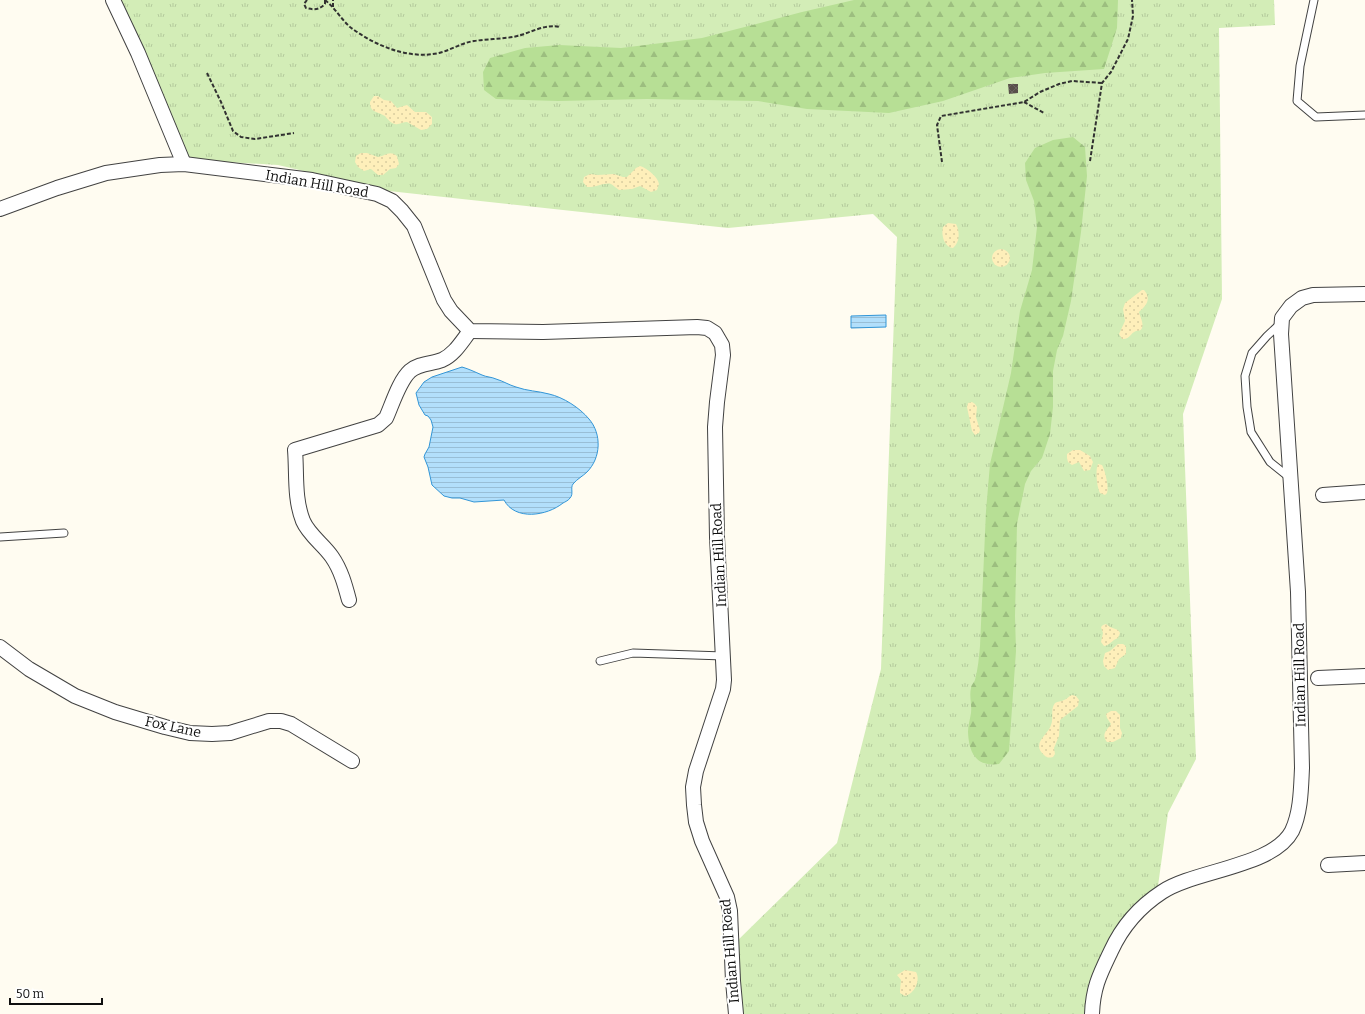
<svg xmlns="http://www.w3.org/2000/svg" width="1365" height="1014" font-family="Bitter,serif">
  <defs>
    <pattern id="grass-tufts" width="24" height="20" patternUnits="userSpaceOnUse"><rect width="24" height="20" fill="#d3edb7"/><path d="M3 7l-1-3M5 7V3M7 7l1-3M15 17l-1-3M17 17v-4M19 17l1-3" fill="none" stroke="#b4ca9c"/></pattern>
    <pattern id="forest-firs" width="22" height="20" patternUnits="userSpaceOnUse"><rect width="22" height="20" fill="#b7df95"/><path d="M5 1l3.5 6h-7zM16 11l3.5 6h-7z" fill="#9cbe7f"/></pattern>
    <pattern id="sand-dots" width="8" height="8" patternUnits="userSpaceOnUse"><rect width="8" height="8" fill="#feefba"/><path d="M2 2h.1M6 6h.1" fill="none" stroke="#d8cc9f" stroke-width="1.8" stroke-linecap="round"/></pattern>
    <pattern id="water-rules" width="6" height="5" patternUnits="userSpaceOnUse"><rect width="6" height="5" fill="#b2dffb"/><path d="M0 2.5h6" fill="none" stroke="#98bed6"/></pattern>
    <pattern id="building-cross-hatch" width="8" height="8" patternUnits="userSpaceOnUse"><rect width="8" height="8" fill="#59504b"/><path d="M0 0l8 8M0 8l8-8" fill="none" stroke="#6c6561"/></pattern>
  </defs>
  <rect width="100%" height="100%" fill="#fffcf1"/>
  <path fill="url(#grass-tufts)" d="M120,0h1154l1,25 -56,3 3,271 -39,115 13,345 -28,54 -10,73 -35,32 -22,38 -15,58h-345l-7,-70 103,-101 44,-174 16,-432 -24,-23 -145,14 -339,-37 -111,-26 -86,-5 -4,-2z"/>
  <g fill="url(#forest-firs)">
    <path d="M854,0h264l-1,28 -13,41 -59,4 -35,5 -67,23 -54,12 -82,-4 -49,-8 -111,-2 -89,2 -62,-2 -12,-9 -1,-18 7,-14 35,-10 34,-3 62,3 81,-10 100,-26z"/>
    <path d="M1073,137l12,10 2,29 -6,56 -10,69 -8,35 -6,14 -4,21v36l-3,27 -8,24 -11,13 -6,13 -8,40 -2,92 1,35 -7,100 -10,13c-23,3 -30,-11 -31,-32 0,-6 2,-13 3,-19 1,-8 -2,-17 0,-25 0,-3 3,-5 4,-8 3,-11 4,-23 5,-34l6,-135 4,-47 21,-91 9,-62 12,-41 5,-43 -3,-26 -8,-21 -1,-17 10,-15 18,-8z"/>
  </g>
  <g fill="url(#sand-dots)">
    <path d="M374,96h4l6,4 7,1 6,7 10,-3 8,7h11l6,5v7l-5,5 -6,1 -14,-8c-4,0 -8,3 -12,2 -5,-1 -7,-5 -10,-8 -8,-5 -15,-3 -15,-14z"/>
    <path d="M361,153h6l11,4c8,-1 11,-7 19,-1l2,8 -3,4 -6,1 -7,6h-5l-7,-6 -7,2 -6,-4 -3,-5 1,-6z"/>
    <path d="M640,166c7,2 18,11 19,18l-2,6 -6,2 -11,-6 -8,3 -13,1c-3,-2 -6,-5 -8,-6 -6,-2 -16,4 -24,3l-4,-5 1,-5 6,-3 8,1 16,-1 9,3h4l9,-9z"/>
    <path d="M948,223l8,1c4,8 4,18 -3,24 -9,-1 -12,-13 -10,-21z"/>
    <circle cx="1001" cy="258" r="9"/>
    <path d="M1142,290h2c8,9 2,16 -5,22 1,4 5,12 3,16 -2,4 -3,2 -6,3 -6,2 -6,9 -14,8l-3,-5 6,-13 -2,-12 2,-6z"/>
    <path d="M972,402l3,2 2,3 -1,10 4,13 -1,3 -4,2 -3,-4 -5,-24 1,-4z"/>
    <path d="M1073,450h7l10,6 3,6 -3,8 -6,1 -5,-9 -7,3 -4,-3 -1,-4v-4z"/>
    <path d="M1098,464l4,1c3,5 7,22 5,28l-2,2 -5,-2c-3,-5 -5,-22 -2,-29z"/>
    <path d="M1106,624l4,3 8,3 2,3 -2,5c-6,2 -9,8 -14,8l-3,-4 2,-9 -2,-6 2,-2z"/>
    <path d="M1118,644h5l3,2v8l-7,5 -4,9 -7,2 -4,-4 -1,-5 2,-8 5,-2z"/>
    <path d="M1072,695l4,1 3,4 -1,6 -18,14 -1,16 -5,12 1,6 -2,3c-4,1 -6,1 -9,-2 -13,-12 4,-20 7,-30 3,-7 -1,-16 4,-22 3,-2 6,-1 9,-3 3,-1 5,-4 8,-5z"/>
    <path d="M1111,711h5l4,4v13l2,5 -1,5 -8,4h-6c-6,-8 0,-12 4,-18l-4,-6 -1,-4z"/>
    <path d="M905,970l11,2c5,9 -2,22 -11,24l-5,-3v-3l1,-10 -4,-5z"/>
  </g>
  <g fill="url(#water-rules)" stroke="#3396d7">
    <path d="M886,315v12l-35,1v-12z"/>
    <path d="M462,367c7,2 13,5 20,8 4,2 10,2 14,4 7,2 13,6 20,8 11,4 22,4 33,7 14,3 31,14 40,25 13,15 12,39 -2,53 -4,4 -10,7 -14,12 -3,4 1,10 -3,14 -1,2 -5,4 -7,5 -16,13 -48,18 -59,-3l-30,2 -14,-4h-8l-8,-2 -12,-11 -4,-18 -4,-10 1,-3 4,-7 4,-20 -2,-7 -3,-4 -3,-1 -6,-10 -3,-12 8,-11 8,-5z"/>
  </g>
  <path fill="url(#building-cross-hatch)" d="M1008,84h10v9l-9,1z"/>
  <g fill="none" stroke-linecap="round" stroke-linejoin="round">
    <g stroke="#424242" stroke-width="9">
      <g id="lane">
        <path d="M1314,0l-14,66 -3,35 19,16 49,-2"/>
        <path d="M1281,323l-14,13 -15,17 -7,23 2,31 4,25 19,30 20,16"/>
        <path d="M0,537l64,-4"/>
        <path d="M600,661l33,-8 91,3"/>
      </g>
    </g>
    <g stroke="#424242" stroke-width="16">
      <g id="street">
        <path d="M113,0l25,53 46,111"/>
        <path d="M0,209l57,-21 49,-15 54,-8 24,-1 128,16 65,14 15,7 10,10 12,15 30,74 7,11 19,20 73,1 154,-5 10,1 8,5 7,12 1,10 -6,47 -2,25 2,110 7,143 -1,9 -27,82 -3,16 1,18 2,17 6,19 25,56 3,14 3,70 3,33"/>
        <path d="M1323,495l42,-3"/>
        <path d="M349,600c-4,-15 -8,-30 -17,-43 -8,-12 -23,-22 -29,-36 -9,-23 -6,-47 -8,-71l83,-25 8,-7c6,-13 13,-37 24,-47 9,-8 22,-7 32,-11 13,-6 20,-19 28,-29"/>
        <path d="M0,647l29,22 46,27 40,16 50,15 25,6 22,1 18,-1 39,-12h12l10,3 61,37"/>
        <path d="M1318,678l47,-2"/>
        <path d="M1328,865l37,-2"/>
        <path d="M1092,1014c1,-27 8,-40 19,-63 11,-24 28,-44 51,-59 33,-22 111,-25 130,-61 9,-19 9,-43 10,-63l-4,-176 -17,-258 1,-16 9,-12 11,-8 11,-3 52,-1"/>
      </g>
    </g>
    <g stroke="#313131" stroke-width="2" stroke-dasharray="4 2" stroke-linecap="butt">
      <path d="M307,0l-3,4 2,4c8,2 13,2 19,-4v-4"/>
      <path d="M325,0c10,8 16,19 25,27 24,18 58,33 89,26 12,-3 22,-10 35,-12 13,-2 26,-2 39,-4 16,-3 32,-14 47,-10"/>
      <path d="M333,7v-7"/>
      <path d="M207,73l14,29 12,29 8,6 14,2 39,-6"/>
      <path d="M1024,102l20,11"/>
      <path d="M1090,161l12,-78 9,-11 17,-33 5,-23 -1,-16"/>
      <path d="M942,162l-5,-37 4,-9 83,-14 16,-10 19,-8 13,-3 30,2"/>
    </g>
    <use href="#lane" stroke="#fff" stroke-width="7"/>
    <use href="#street" stroke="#fff" stroke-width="14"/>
  </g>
  <g text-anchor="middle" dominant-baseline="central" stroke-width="4" stroke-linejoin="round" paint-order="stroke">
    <g font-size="14" fill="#0f0f0f" stroke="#fff">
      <text transform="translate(317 184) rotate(10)">Indian Hill Road</text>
      <text transform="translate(719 555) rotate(-93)">Indian Hill Road</text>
      <text transform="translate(1300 675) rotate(-91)">Indian Hill Road</text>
      <text transform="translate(173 727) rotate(12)">Fox Lane</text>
      <text transform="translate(730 951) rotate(-95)">Indian Hill Road</text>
    </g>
  </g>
  <path d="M10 998v6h92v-6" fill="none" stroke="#0f0f0f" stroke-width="2"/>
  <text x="16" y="998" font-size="12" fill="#0f0f0f" stroke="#ffffff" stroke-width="3" paint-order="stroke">50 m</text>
</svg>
